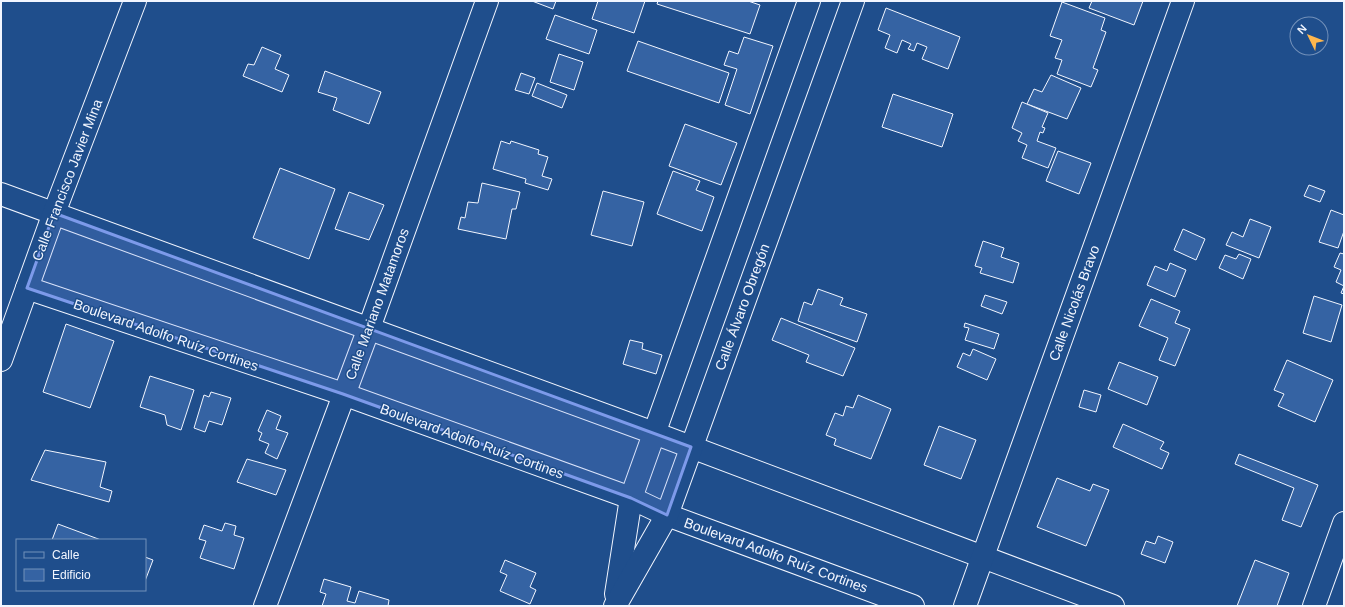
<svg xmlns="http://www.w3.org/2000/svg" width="1345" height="607" font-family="Helvetica,sans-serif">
  <rect width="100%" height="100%" fill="#1f4e8c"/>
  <g fill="#3563a3" stroke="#f2f6ff">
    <path d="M532,1h24l-3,8z"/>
    <path d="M598,1h47l-11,32 -42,-14z"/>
    <path d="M658,1h90l12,4 -10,29 -93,-30z"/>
    <path d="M1092,1h51l-9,24 -45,-17z"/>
    <path d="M1062,2l43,16 -4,12 5,2 -13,36 5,2 -7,17 -34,-13 5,-14 -7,-2 7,-18 -12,-4z"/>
    <path d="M886,8l74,29 -12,32 -26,-10 5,-12 -10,-4 -3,8 -6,-2 3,-5 -9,-4 -5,13 -12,-5 5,-13 -12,-5z"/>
    <path d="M555,15l42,15 -8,24 -43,-15z"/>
    <path d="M744,37l29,9 -23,68 -25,-9 12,-36 -13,-4 5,-14 9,3z"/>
    <path d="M638,41l91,32 -10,30 -92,-32z"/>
    <path d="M262,47l19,8 -6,14 14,6 -7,17 -39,-16 5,-12 6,1z"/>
    <path d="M559,54l24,8 -9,28 -24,-8z"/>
    <path d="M325,71l56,21 -12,32 -36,-14 4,-12 -19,-6z"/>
    <path d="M521,73l14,5 -6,16 -14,-4z"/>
    <path d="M1051,75l30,13 -14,31 -40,-15 7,-15 8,3z"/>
    <path d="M537,83l30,12 -5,13 -30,-12z"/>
    <path d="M893,94l60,20 -11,33 -60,-20z"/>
    <path d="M1022,102l26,11 -6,14 3,1 -2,5 -3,-1 -3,9 19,7 -8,20 -26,-10 5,-13 -9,-4 4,-8 -10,-5z"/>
    <path d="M685,124l52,19 -16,42 -52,-19z"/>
    <path d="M501,141l9,3 1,-3 28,9 -1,4 10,3 -6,19 10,3 -4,11 -23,-7 1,-4 -33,-10z"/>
    <path d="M1058,151l33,12 -12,31 -33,-13z"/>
    <path d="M280,168l55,21 -26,70 -56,-21z"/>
    <path d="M673,171l27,10 -4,9 18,7 -12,34 -45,-17z"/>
    <path d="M482,183l38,9 -4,17h-4l-6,30 -48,-10 3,-12 4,1 3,-16 10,1z"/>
    <path d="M1309,185l16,6 -5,11 -16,-6z"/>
    <path d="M603,191l41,11 -12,44 -41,-11z"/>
    <path d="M349,192l35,13 -15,35 -34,-11z"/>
    <path d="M1331,210l13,5v16l-6,17 -19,-6z"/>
    <path d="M1250,219l21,8 -12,31 -33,-13 6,-13 11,5z"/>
    <path d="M1183,229l22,10 -9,21 -22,-10z"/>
    <path d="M983,241l21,7 -3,9 18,6 -6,20 -33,-10 2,-5 -7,-2z"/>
    <path d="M1340,253l4,1v40l-3,-1 3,-7 -8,-4 5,-12 -7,-3z"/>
    <path d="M1239,254l12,5 -8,20 -24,-11 6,-13 11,4z"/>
    <path d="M1170,263l16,7 -11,27 -28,-12 8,-19 12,5z"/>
    <path d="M818,289l25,9 -3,7 27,9 -10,28 -59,-21 6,-19 8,3z"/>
    <path d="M985,295l22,7 -5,12 -21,-8z"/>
    <path d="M1314,296l28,9 -11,37 -28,-9z"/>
    <path d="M1151,299l29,12 -5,12 15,6 -15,37 -16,-6 9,-22 -29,-12z"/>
    <path d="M781,318l74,30 -12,28 -37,-14 3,-7 -37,-15z"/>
    <path d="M965,323l34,11 -5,15 -29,-9 4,-12 -5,-1z"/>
    <path d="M66,324l48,17 -24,67 -47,-16z"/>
    <path d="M630,340l13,3 -1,6 20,6 -6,19 -33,-10z"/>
    <path d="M973,349l23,10 -9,21 -30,-13 6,-14 7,3z"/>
    <path d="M1287,360l46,20 -18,42 -37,-16 6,-12 -10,-4z"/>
    <path d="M1119,362l39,15 -11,28 -39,-16z"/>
    <path d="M150,376l44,14 -13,40 -14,-5 -2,-10 -25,-8z"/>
    <path d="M1084,390l17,5 -5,17 -17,-5z"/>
    <path d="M211,392l20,6 -9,27 -13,-4 -4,11 -11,-4 10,-33 5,2z"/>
    <path d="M858,395l33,14 -20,50 -37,-14 2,-6 -10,-4 9,-22 8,3 3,-10 7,2z"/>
    <path d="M267,410l14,6 -5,13 12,4 -11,26 -12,-6 4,-9 -10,-4 3,-7 -4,-2z"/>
    <path d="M1123,424l41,18 -4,7 9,4 -7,16 -49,-22z"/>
    <path d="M939,426l37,14 -15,39 -37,-14z"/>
    <path d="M45,450l61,12 -6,25 12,4 -3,11 -78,-22z"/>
    <path d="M1239,454l79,31 -17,42 -19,-7 12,-32 -59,-24z"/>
    <path d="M247,459l39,11 -10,25 -39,-13z"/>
    <path d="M1057,478l33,13 3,-7 16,6 -23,56 -49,-19z"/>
    <path d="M225,523l11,3 -2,9 10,3 -10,31 -34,-11 6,-17 -7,-2 5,-14 18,6z"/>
    <path d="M58,524l43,16h-49z"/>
    <path d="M1158,536l15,6 -8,21 -24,-9 5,-13 9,3z"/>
    <path d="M145,557l8,3 -8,21z"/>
    <path d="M505,560l31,13 -6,14 6,3 -6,14 -30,-13 7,-16 -7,-3z"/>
    <path d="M1255,560l34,13 -12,33h-40z"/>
    <path d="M324,579l27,8 -4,14 8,2 4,-12 30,9 -1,6h-66l4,-12 -6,-2z"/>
  </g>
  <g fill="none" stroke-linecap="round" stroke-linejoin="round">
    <g stroke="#f2f6ff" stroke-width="24">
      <g id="street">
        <path d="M1,194l653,239 459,173"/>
        <path d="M27,288l316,106 288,104 36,17 246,91"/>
        <path d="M1,360l53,-147 81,-212"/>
        <path d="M265,606l104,-278 118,-327"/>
        <path d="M965,606l218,-605"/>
        <path d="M1314,606l30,-83"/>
      </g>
    </g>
    <g stroke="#f2f6ff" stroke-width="24">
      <g id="secondary">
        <path d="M616,594l15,-96 178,-497"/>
        <path d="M615,606l52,-91 186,-514"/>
      </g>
    </g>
    <use href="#street" stroke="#1f4e8c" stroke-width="22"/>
    <use href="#secondary" stroke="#1f4e8c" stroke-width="22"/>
  </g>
  <path fill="#7d9aea" fill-opacity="0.2" stroke="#7d9aea" stroke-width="3" stroke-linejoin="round" d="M54,213l637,234 -24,68 -36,-17 -288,-104 -316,-106z"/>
  <g text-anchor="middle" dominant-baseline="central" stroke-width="3" stroke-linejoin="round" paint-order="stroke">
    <g font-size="14" fill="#f2f6ff" stroke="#1f4e8c">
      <text transform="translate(67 180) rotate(-69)">Calle Francisco Javier Mina</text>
      <text transform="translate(1074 303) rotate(-70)">Calle Nicolás Bravo</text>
      <text transform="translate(377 304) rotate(-70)">Calle Mariano Matamoros</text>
      <text transform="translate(742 307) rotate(-70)">Calle Álvaro Obregón</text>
      <text transform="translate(166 335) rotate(19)">Boulevard Adolfo Ruíz Cortines</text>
      <text transform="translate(472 441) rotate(20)">Boulevard Adolfo Ruíz Cortines</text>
      <text transform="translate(776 555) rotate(20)">Boulevard Adolfo Ruíz Cortines</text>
    </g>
  </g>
  <rect width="1345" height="607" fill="none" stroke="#f2f6ff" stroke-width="4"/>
  <rect x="16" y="539" width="130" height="52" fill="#1f4e8c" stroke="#7391ba"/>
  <rect x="24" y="552" width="20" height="6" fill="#1f4e8c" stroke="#7391ba"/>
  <text x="52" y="559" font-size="12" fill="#f2f6ff">Calle</text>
  <rect x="24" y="569" width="20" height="12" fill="#3563a3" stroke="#7391ba"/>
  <text x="52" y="579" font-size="12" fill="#f2f6ff">Edificio</text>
  <g transform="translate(1309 36) rotate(313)"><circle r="19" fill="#1f4e8c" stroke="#7391ba"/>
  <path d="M0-3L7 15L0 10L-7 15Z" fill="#ffb74d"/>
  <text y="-6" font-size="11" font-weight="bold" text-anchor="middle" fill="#f2f6ff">N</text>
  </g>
</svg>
